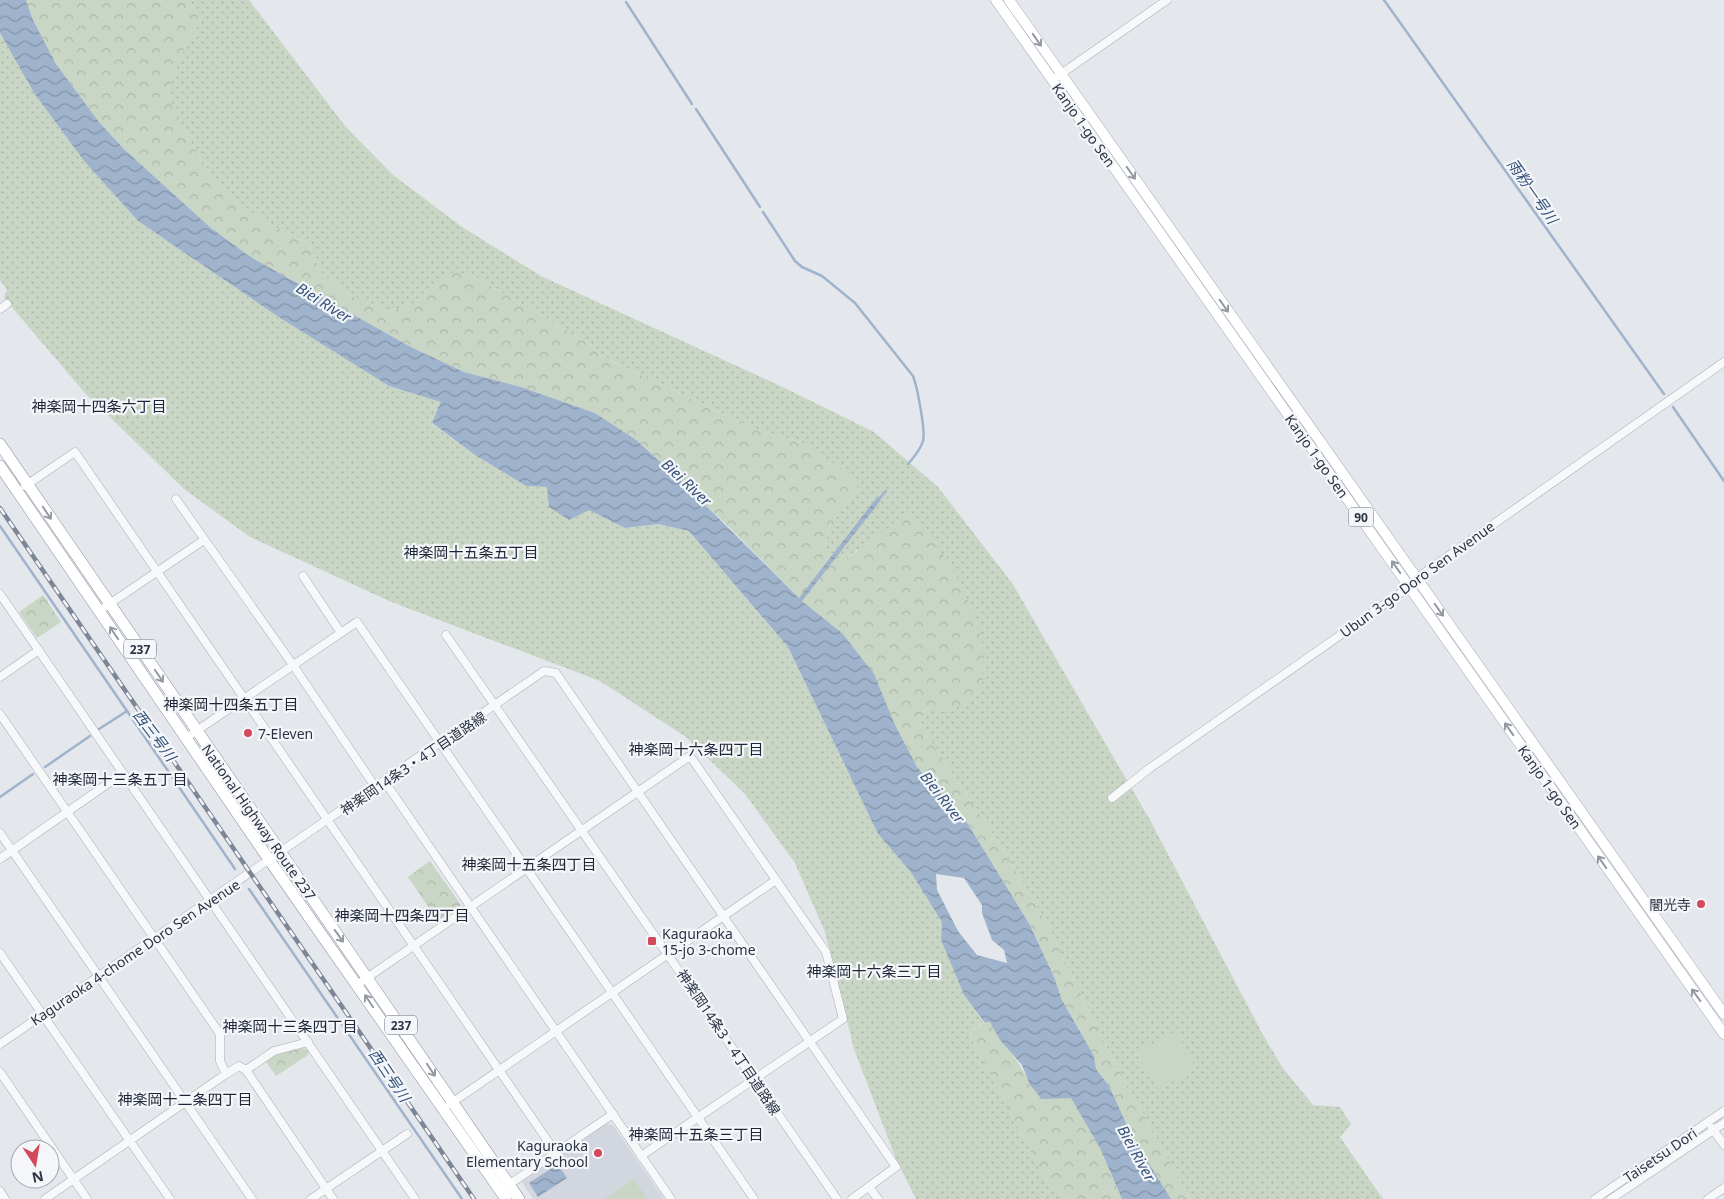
<svg xmlns="http://www.w3.org/2000/svg" width="1724" height="1199" font-family="'Noto Sans','Noto Sans JP',sans-serif">
  <defs>
    <pattern id="grass-dots" width="8" height="8" patternUnits="userSpaceOnUse" patternTransform="scale(1.25)"><rect width="8" height="8" fill="#c9d6c5"/><path d="M2 2h.1M6 6h.1" fill="none" stroke="#adb8ab" stroke-width="1.8" stroke-linecap="round"/></pattern>
    <pattern id="forest-crowns" width="20" height="18" patternUnits="userSpaceOnUse" patternTransform="scale(1.25)"><rect width="20" height="18" fill="#c9d6c5"/><path d="M2 6a3 3 0 1 1 6 0M12 15a3 3 0 1 1 6 0" fill="none" stroke="#adb8ab"/></pattern>
    <pattern id="water-waves" width="16" height="10" patternUnits="userSpaceOnUse" patternTransform="scale(1.25)"><rect width="16" height="10" fill="#9fb4cc"/><path d="M0 5q4-4 8 0t8 0" fill="none" stroke="#8293a7"/></pattern>
  </defs>
  <rect width="100%" height="100%" fill="#e4e7ec"/>
  <path fill="#d2d6de" d="M606,1124l7,1 51,74h-131l-11,-17z"/>
  <g fill="url(#grass-dots)">
    <path d="M190,0h59l96,126 48,49 69,52 79,49 248,114 85,42 64,55 74,96 138,237 112,213 20,34 31,38 27,2 11,17 -11,13 43,62h-193l-83,-151 -60,-124 -46,-78 -81,-121 4,-14 10,-4 -77,-157 -15,12 -17,-15 5,-23 29,-35 -58,-47 -42,-11 -155,-74 -17,-15 -115,-67 -45,14 -13,14 -25,9 -43,-19 -26,-22 -11,-28 -36,-17 -33,-21 -34,-37 -32,-55 -6,-23 20,-51 13,-17z"/>
    <path d="M0,33l34,60 50,68 54,60 142,97 109,68 53,16 -10,22 43,31 51,31 21,1 78,41 33,-4 31,7 99,116 90,187 32,37 32,51 -1,18 23,55 19,27 -14,12 80,152 14,9v4h-147l-20,-40 -42,-110 -29,-117 -30,-69 -50,-69 -59,-57 -86,-56 -211,-80 -139,-64 -66,-48 -99,-96 -81,-95 3,-8 -7,-10z"/>
  </g>
  <g fill="url(#forest-crowns)">
    <path d="M26,0h164l11,22 -13,17 -20,51 6,23 32,55 34,37 33,21 36,17 11,28 26,22 43,19 25,-9 13,-14 27,-17 18,3 115,67 17,15 155,74 42,11 41,27 17,20 -29,35 -5,23 17,15 64,-47c30,15 65,85 74,117 6,19 4,42 1,61l-35,20 -12,-6 -10,4 -4,14 81,121 46,78 60,124 83,151h-19l-39,-63 -23,-50 -13,-17 -2,-13 -32,-56 -8,-23 -24,-52 -64,-104 -49,-54 -75,-134 -40,-32 -73,-74 -94,-88 -40,-26 -74,-26 -57,-15 -53,-25 -159,-89 -41,-30 -86,-78 -26,-28 -43,-58 -23,-44z"/>
    <path d="M43,595l18,27 -24,16 -18,-26z"/>
    <path d="M430,861l31,44 -23,16 -30,-44z"/>
    <path d="M984,1022h6c13,23 30,38 40,63l41,12 29,51 22,51h-59l-1,-4 -13,-9 -80,-152z"/>
    <path d="M302,1048l6,2v5l-32,21 -10,-14 9,-7z"/>
  </g>
  <g fill="#c9d6c5">
    <path d="M1176,1031l20,37 -38,21 -22,-36z"/>
    <path d="M634,1179l13,20h-43z"/>
  </g>
  <g fill="url(#water-waves)" fill-rule="evenodd">
    <path d="M0,0h26l7,20 23,44 43,58 26,28 86,78 41,30 159,89 53,25 57,15 74,26 40,26 44,40 120,119 79,-102 3,4 -79,101 40,32 32,41 21,51 22,42 49,54 64,104 24,52 8,23 32,56 2,13 13,17 23,50 39,63h-49l-22,-51 -29,-50 -29,1 -12,-14 -8,-20 -22,-25 -10,-18h-6l-20,-27 -23,-55 1,-18 -32,-51 -32,-37 -90,-187 -99,-116 -31,-7 -33,4 -36,-18 -20,10 -20,-13 -2,-20 -21,-1 -51,-31 -43,-32 9,-21 -52,-16 -109,-68 -142,-97 -54,-60 -50,-68 -34,-60zM936,874l28,4 18,27v8l10,27 12,10 3,13 -30,-8 -19,-24 -21,-41z"/>
    <path d="M558,1164l9,14 -29,19 -9,-14z"/>
  </g>
  <g fill="none" stroke-linecap="round" stroke-linejoin="round">
    <g stroke="#9fb4cc" stroke-width="2.5">
      <path d="M1384,0l280,394"/>
      <path d="M626,2l66,102"/>
      <path d="M696,109l64,98"/>
      <path d="M763,212l32,49 7,6 20,9 33,27 58,73c4,10 13,56 10,65 -3,10 -9,16 -15,23"/>
      <path d="M1673,407l51,74"/>
      <path d="M879,499l7,-8"/>
      <path d="M0,526l127,185"/>
      <path d="M99,729l28,-18 108,158"/>
      <path d="M45,767l45,-31"/>
      <path d="M0,797l33,-23"/>
      <path d="M249,889l213,310"/>
    </g>
    <g stroke="#a9aeb7" stroke-width="9">
      <g id="minor">
        <path d="M1058,76l109,-76"/>
        <path d="M0,309l7,-5"/>
        <path d="M25,486l50,-34 481,701"/>
        <path d="M176,499l117,166 83,123"/>
        <path d="M303,576l38,57"/>
        <path d="M0,594l415,605"/>
        <path d="M99,611l105,-71"/>
        <path d="M446,635l391,564"/>
        <path d="M0,677l39,-27"/>
        <path d="M0,714l220,320v27l6,13 13,-8 7,4 28,-19 34,-9"/>
        <path d="M186,738l171,-116 397,577"/>
        <path d="M385,782l286,417"/>
        <path d="M1112,798l38,-30 259,-181 8,-9 307,-216"/>
        <path d="M0,833l252,366"/>
        <path d="M0,859l123,-86"/>
        <path d="M0,953l170,246"/>
        <path d="M358,984l332,-228 136,196 17,67 -202,137"/>
        <path d="M0,1044l544,-373 12,2 340,494 -44,32"/>
        <path d="M246,1070l87,129"/>
        <path d="M0,1072l87,127"/>
        <path d="M450,1104l326,-224"/>
        <path d="M1712,1128l12,17"/>
        <path d="M507,1186l106,-72"/>
        <path d="M869,1187l9,12"/>
        <path d="M0,1191l5,8"/>
        <path d="M45,1199l181,-125"/>
        <path d="M311,1199l96,-65"/>
        <path d="M1595,1199l129,-88"/>
        <path d="M1611,1199l113,-76"/>
        <path d="M1708,1199l16,-11"/>
      </g>
    </g>
    <g stroke="#a3abb8" stroke-width="11">
      <g id="major">
        <path d="M996,0l728,1034"/>
        <path d="M1009,0l715,1014"/>
      </g>
    </g>
    <g stroke="#8b94a3" stroke-width="12">
      <g id="highway">
        <path d="M0,444l519,755"/>
        <path d="M0,466l270,395 236,338"/>
      </g>
    </g>
    <use href="#minor" stroke="#f7f8fa" stroke-width="8"/>
    <use href="#major" stroke="#fff" stroke-width="10"/>
    <use href="#highway" stroke="#fff" stroke-width="11"/>
    <g stroke="#7d8696" stroke-width="4.5">
      <path id="rail" d="M0,508l474,691"/>
    </g>
    <use href="#rail" stroke="#f4f6f9" stroke-width="2.5" stroke-dasharray="8" stroke-linecap="butt"/>
  </g>
  <defs><path id="oneway-shaft" d="M-6 0H5M1.5-3L5.5 0L1.5 3" fill="none" stroke-width="1.6" stroke-linecap="round" stroke-linejoin="round" transform="scale(1.25)"/></defs>
  <g stroke="#959aa2">
    <use href="#oneway-shaft" transform="translate(1037 40) rotate(55)"/>
    <use href="#oneway-shaft" transform="translate(1131 173) rotate(55)"/>
    <use href="#oneway-shaft" transform="translate(1224 306) rotate(55)"/>
    <use href="#oneway-shaft" transform="translate(47 513) rotate(56)"/>
    <use href="#oneway-shaft" transform="translate(1396 567) rotate(-125)"/>
    <use href="#oneway-shaft" transform="translate(1439 610) rotate(55)"/>
    <use href="#oneway-shaft" transform="translate(114 633) rotate(-124)"/>
    <use href="#oneway-shaft" transform="translate(159 676) rotate(56)"/>
    <use href="#oneway-shaft" transform="translate(1509 729) rotate(-125)"/>
    <use href="#oneway-shaft" transform="translate(1602 862) rotate(-125)"/>
    <use href="#oneway-shaft" transform="translate(339 936) rotate(55)"/>
    <use href="#oneway-shaft" transform="translate(1696 995) rotate(-126)"/>
    <use href="#oneway-shaft" transform="translate(369 1001) rotate(-124)"/>
    <use href="#oneway-shaft" transform="translate(431 1070) rotate(56)"/>
  </g>
  <g fill="#d1495b" stroke="#f4f6f9" stroke-width="2">
    <circle cx="248" cy="733" r="5"/>
    <circle cx="1701" cy="904" r="5"/>
    <rect x="647" y="936" width="10" height="10" rx="2.5"/>
    <circle cx="598" cy="1153" r="5"/>
  </g>
  <g text-anchor="middle" dominant-baseline="central" stroke-width="4.5" stroke-linejoin="round" paint-order="stroke">
    <g fill="#f4f6f9" stroke="#676e7b" stroke-width="1">
      <rect x="1348.5" y="507.5" width="25" height="19" rx="4"/>
      <rect x="124" y="639.5" width="32" height="19" rx="4"/>
      <rect x="385" y="1015.5" width="32" height="19" rx="4"/>
    </g>
    <g font-size="12" font-weight="bold" fill="#2b3445">
      <text x="1361" y="517">90</text>
      <text x="140" y="649">237</text>
      <text x="401" y="1025">237</text>
    </g>
    <g font-size="14" fill="#2b3445" stroke="#f4f6f9">
      <text transform="translate(1084 125) rotate(55)">Kanjo 1-go Sen</text>
      <text transform="translate(1317 456) rotate(55)">Kanjo 1-go Sen</text>
      <text transform="translate(1417 579) rotate(-36)">Ubun 3-go Doro Sen Avenue</text>
      <text transform="translate(413 763) rotate(-34)">神楽岡14条3・4丁目道路線</text>
      <text transform="translate(1550 787) rotate(55)">Kanjo 1-go Sen</text>
      <text transform="translate(259 822) rotate(55)">National Highway Route 237</text>
      <text transform="translate(135 952) rotate(-34)">Kaguraoka 4-chome Doro Sen Avenue</text>
      <text transform="translate(729 1042) rotate(56)">神楽岡14条3・4丁目道路線</text>
      <text transform="translate(1660 1155) rotate(-34)">Taisetsu Dori</text>
    </g>
    <g font-size="14" fill="#2b3445" stroke="#f4f6f9" text-anchor="start">
      <text x="258" y="733">7-Eleven</text>
      <text x="1691" y="904" text-anchor="end">闇光寺</text>
      <text x="662" y="933">Kaguraoka<tspan x="662" dy="16">15-jo 3-chome</tspan></text>
      <text x="588" y="1145" text-anchor="end">Kaguraoka<tspan x="588" dy="16">Elementary School</tspan></text>
    </g>
    <g font-size="15" font-style="italic" fill="#34527a" stroke="#f4f6f9">
      <text transform="translate(1533 191) rotate(55)">雨粉一号川</text>
      <text transform="translate(324 302) rotate(32)">Biei River</text>
      <text transform="translate(687 482) rotate(43)">Biei River</text>
      <text transform="translate(155 735) rotate(53)">西三号川</text>
      <text transform="translate(943 797) rotate(52)">Biei River</text>
      <text transform="translate(390 1075) rotate(56)">西三号川</text>
      <text transform="translate(1137 1153) rotate(61)">Biei River</text>
    </g>
    <g font-size="15" fill="#1d2536" stroke="#f4f6f9">
      <text x="99" y="406">神楽岡十四条六丁目</text>
      <text x="471" y="552">神楽岡十五条五丁目</text>
      <text x="231" y="704">神楽岡十四条五丁目</text>
      <text x="696" y="749">神楽岡十六条四丁目</text>
      <text x="120" y="779">神楽岡十三条五丁目</text>
      <text x="529" y="864">神楽岡十五条四丁目</text>
      <text x="402" y="915">神楽岡十四条四丁目</text>
      <text x="874" y="971">神楽岡十六条三丁目</text>
      <text x="290" y="1026">神楽岡十三条四丁目</text>
      <text x="185" y="1099">神楽岡十二条四丁目</text>
      <text x="696" y="1134">神楽岡十五条三丁目</text>
    </g>
  </g>
  <g transform="translate(35 1164) rotate(168)"><circle r="24" fill="#f4f6f9" stroke="#a4a8b1"/>
  <path d="M0-4L9 19L0 12L-9 19Z" fill="#d1495b"/>
  <text y="-8" font-size="14" font-weight="bold" text-anchor="middle" fill="#2b3445">N</text>
  </g>
</svg>
